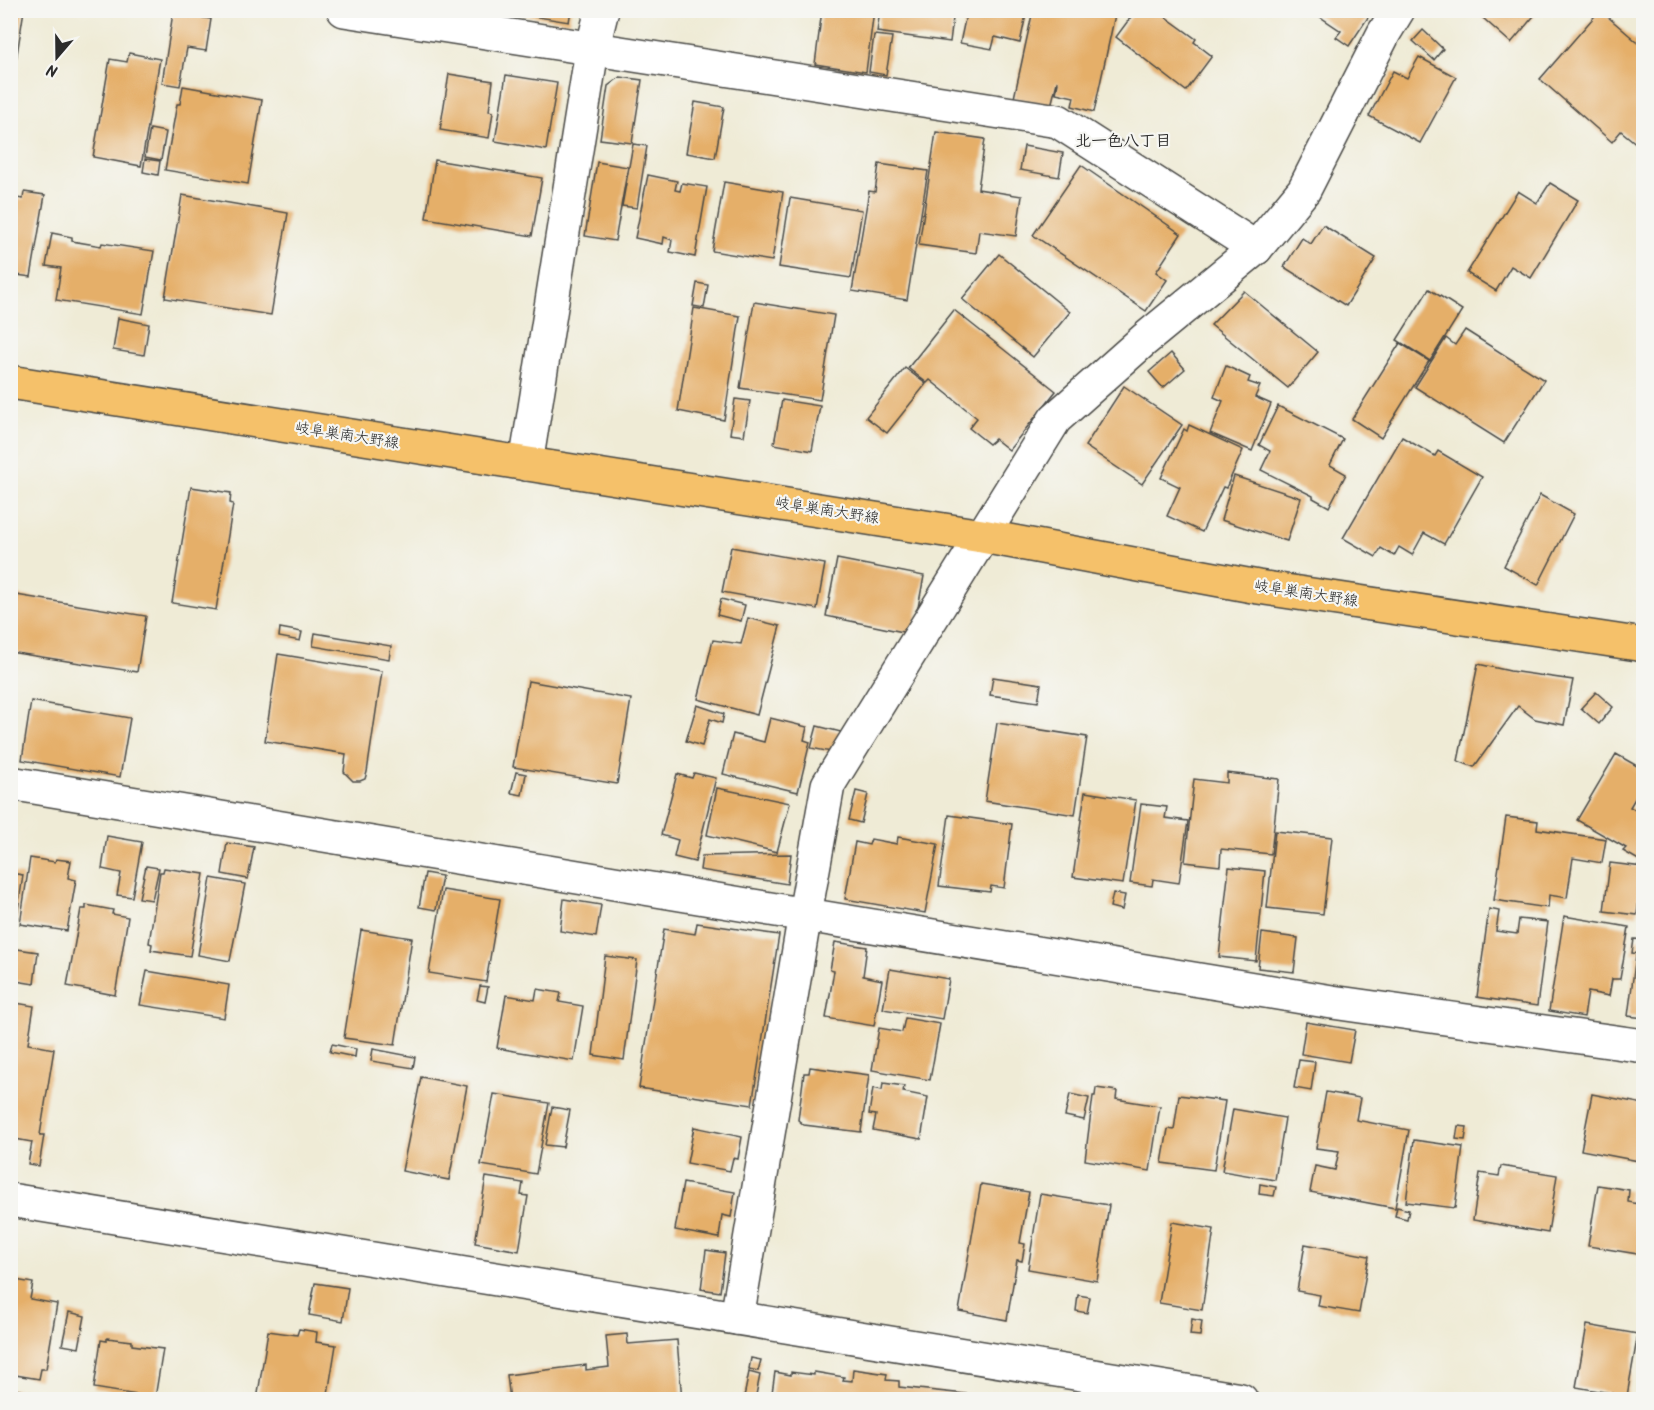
<svg xmlns="http://www.w3.org/2000/svg" width="1654" height="1410" font-family="Kalam,'Klee One',sans-serif">
  <rect width="100%" height="100%" fill="#f6f6f2"/>
  <filter id="ink" filterUnits="userSpaceOnUse"><feTurbulence type="fractalNoise" baseFrequency=".0167" numOctaves="2"/><feDisplacementMap in="SourceGraphic" scale="12" xChannelSelector="R" yChannelSelector="G"/><feConvolveMatrix kernelMatrix="1 2 1 2 8 2 1 2 1" color-interpolation-filters="sRGB"/></filter>
  <filter id="wash" filterUnits="userSpaceOnUse"><feTurbulence type="fractalNoise" baseFrequency=".008" numOctaves="4" result="noise"/><feDisplacementMap in="SourceGraphic" scale="24" xChannelSelector="R" yChannelSelector="G"/><feGaussianBlur stdDeviation="1.35" result="paint"/><feColorMatrix in="noise" values="0 0 0 0 0 0 0 0 0 0 0 0 0 0 0 0 0 1.4 0 .05"/><feComposite in="paint" operator="in"/></filter>
  <g filter="url(#wash)">
    <rect width="100%" height="100%" fill="#efebd6"/>
    <g id="blocks">
      <g fill="#e5af69">
        <path d="M10,10h14l-10,63 -4,-1z"/>
        <path d="M526,10h45l-2,12 -44,-7z"/>
        <path d="M822,10h52l-8,62 -51,-8z"/>
        <path d="M880,10h74l-4,32 -73,-10z"/>
        <path d="M967,10h60l-7,33 -25,-6 -3,12 -32,-6z"/>
        <path d="M1033,10h83l-22,102 -22,-6 2,-9 -18,-4 2,-10 -1,-1 -6,24 -37,-8z"/>
        <path d="M1136,10h20l40,29 -2,3 18,14 -26,35 -70,-54z"/>
        <path d="M1310,10h63l-24,36 -13,-9 5,-6z"/>
        <path d="M1474,10h65l-28,33z"/>
        <path d="M1600,10l44,38v102l-23,-19 -9,11 -72,-63z"/>
        <path d="M173,13l38,6 -5,32 -19,-3 -7,38 -18,-3z"/>
        <path d="M1423,30l20,19 -9,11 -21,-19z"/>
        <path d="M874,35l18,2 -6,38 -17,-3z"/>
        <path d="M129,53l31,6 -19,107 -48,-9 17,-98 17,3z"/>
        <path d="M1419,57l37,20 -36,66 -51,-27 24,-45 14,7z"/>
        <path d="M449,74l44,7 -4,30 4,1 -4,26 -49,-8z"/>
        <path d="M506,75l51,8 -11,67 -51,-9z"/>
        <path d="M620,77l22,3 -10,63 -32,-4 8,-53z"/>
        <path d="M183,86l79,14 -14,84 -83,-14 12,-66h3z"/>
        <path d="M695,102l29,5 -9,51 -29,-5z"/>
        <path d="M150,129l16,3 -5,28 -16,-3z"/>
        <path d="M936,132l49,7 -7,50 44,7 -6,40 -37,-5 -3,22 -57,-8z"/>
        <path d="M633,144l14,2 -10,62 -15,-2z"/>
        <path d="M1024,146l39,7 -4,24 -39,-7z"/>
        <path d="M145,159l15,2 -2,14 -15,-3z"/>
        <path d="M435,160l107,18 -10,58 -106,-18z"/>
        <path d="M597,162l31,5 -13,74 -30,-5z"/>
        <path d="M879,164l49,7 -21,129 -55,-9 17,-100 6,1z"/>
        <path d="M1081,165l100,69 -25,38 11,8 -21,31 -113,-76z"/>
        <path d="M648,175l29,6 -2,9 5,1 2,-8 25,4 -12,70 -25,-5 2,-12 -8,-3 -1,7 -28,-6z"/>
        <path d="M724,182l59,10 -11,69 -60,-10z"/>
        <path d="M1550,183l28,17 -47,78 -20,-12 -15,25 -29,-18 51,-82 19,12z"/>
        <path d="M24,192l21,3 -14,82 -21,-3v-77l13,2z"/>
        <path d="M182,195l106,18 -17,102 -106,-17z"/>
        <path d="M790,198l72,12 -11,68 -72,-11z"/>
        <path d="M1323,225l53,33 -30,48 -62,-39 18,-29 9,6z"/>
        <path d="M52,233l20,4v4l29,5 1,-3 52,8 -11,63 -87,-14 5,-32 -15,-2z"/>
        <path d="M999,254l71,58 -37,45 -71,-58z"/>
        <path d="M697,283l11,2 -4,23 -11,-2z"/>
        <path d="M1429,289l33,21 -32,51 -33,-21z"/>
        <path d="M1244,291l74,61 -30,36 -77,-63z"/>
        <path d="M754,302l80,13 -14,85 -80,-12z"/>
        <path d="M694,308l46,8 -16,104 -46,-9z"/>
        <path d="M954,310l102,81 -47,59 -14,-11 -6,5 -20,-16 8,-10 -47,-38 -3,3 -19,-15z"/>
        <path d="M118,318l31,6 -5,31 -31,-5z"/>
        <path d="M1465,330l79,50 -40,63 -89,-56 31,-49 9,7z"/>
        <path d="M1400,343l29,18 -48,77 -29,-19z"/>
        <path d="M1171,353l14,16 -22,19 -14,-16z"/>
        <path d="M1226,366l24,11 -2,5 12,4 -5,11 16,7 -19,47 -42,-18 13,-32 -9,-4z"/>
        <path d="M905,368l21,16 -39,49 -21,-16z"/>
        <path d="M1124,386l58,39 -40,59 -57,-38z"/>
        <path d="M735,399l15,2 -6,35 -14,-2z"/>
        <path d="M782,400l38,6 -8,45 -38,-7z"/>
        <path d="M1278,406l65,33 -13,26 16,9 -17,33 -16,-9v-2l-52,-26 9,-19 -11,-6z"/>
        <path d="M1189,425l54,25 -17,38 -3,-1 -21,45 -35,-16 13,-29 -19,-9 23,-49 3,2z"/>
        <path d="M1402,437l33,19 3,-5 44,26 -38,67 -20,-11 -12,22 -13,-8 -5,9 -13,-8 -5,9 -33,-19z"/>
        <path d="M1234,476l67,22 -14,43 -66,-21z"/>
        <path d="M191,487l40,6 -1,10 3,1 -17,106 -44,-7z"/>
        <path d="M1540,495l34,19 -36,71 -34,-19z"/>
        <path d="M731,547l94,17 -8,45 -95,-17z"/>
        <path d="M837,559l87,17 -11,58 -87,-18z"/>
        <path d="M10,594l136,22 -9,56 -127,-20z"/>
        <path d="M721,599l24,6 -4,16 -24,-6z"/>
        <path d="M748,618l32,8 -23,89 -59,-16 15,-59 28,4z"/>
        <path d="M280,628l22,4 -2,9 -21,-4z"/>
        <path d="M315,633l76,13 -2,13 -76,-13z"/>
        <path d="M278,654l104,17 -15,101 -2,7 -5,2h-7l-9,-9 2,-18 -81,-13z"/>
        <path d="M1478,664l32,7 63,9 -9,45 -29,-6 -17,-13 -44,61 -16,-6z"/>
        <path d="M993,677l48,7 -3,18 -48,-7z"/>
        <path d="M528,681l103,18 -14,85 -104,-17z"/>
        <path d="M1596,692l17,15 -14,17 -18,-16z"/>
        <path d="M31,701l99,17 -10,59 -98,-17z"/>
        <path d="M697,705l27,9 -2,9 -12,-4 -8,27 -16,-5z"/>
        <path d="M770,718l37,9 -3,13 6,2 -12,50 -75,-18 10,-40 31,8z"/>
        <path d="M997,723l90,14 -12,78 -90,-14z"/>
        <path d="M817,726l24,6 -2,8 -8,12 -20,-4z"/>
        <path d="M1616,754l28,16v13l-14,24 14,8 -5,8 5,3 -2,36 -19,-11 3,-3 -49,-28z"/>
        <path d="M516,772l10,2 -4,21 -11,-2z"/>
        <path d="M694,773l22,5 -21,84 -21,-5 4,-17 -17,-5 16,-61 15,4z"/>
        <path d="M1227,773l52,6 -8,75 -50,-5 -1,17 -35,-4 9,-83 33,4z"/>
        <path d="M717,788l73,15 -13,49 -70,-17z"/>
        <path d="M856,791l12,3 -7,29 -12,-3z"/>
        <path d="M1085,792l51,8 -13,84 -50,-7z"/>
        <path d="M1141,804l26,3 -2,11 23,3 -9,62 -26,-4 -1,7 -22,-3z"/>
        <path d="M949,815l63,9 -8,64 -13,-2 -1,6 -51,-6z"/>
        <path d="M1506,817l32,4 -1,8 69,10 -4,24 -29,-5 -6,40 -18,-3 -1,13 -54,-8z"/>
        <path d="M1275,831l57,6 -9,77 -56,-6z"/>
        <path d="M107,836l35,6 -10,55 -15,-2 4,-22 -19,-4z"/>
        <path d="M898,837l40,7 -13,69 -80,-14 10,-57 14,3 2,-6 26,5z"/>
        <path d="M227,843l27,4 -6,32 -26,-5z"/>
        <path d="M791,854l-4,30 -87,-14 2,-14z"/>
        <path d="M30,858l25,4 1,-3 15,2 -3,17 8,2 -9,51 -47,-7z"/>
        <path d="M1610,863l33,4 -6,48 -33,-4z"/>
        <path d="M146,866l13,2 -7,32 -13,-2z"/>
        <path d="M1229,867l36,4 -9,90 -37,-4z"/>
        <path d="M164,868l40,6 -14,82 -39,-6 1,-6 -3,-1 11,-71h3z"/>
        <path d="M10,873l13,2 -7,48 -6,-1z"/>
        <path d="M425,873l17,3 -6,34 -17,-3z"/>
        <path d="M211,878l34,6 -15,77 -32,-6z"/>
        <path d="M443,890l57,9 -14,83 -57,-9z"/>
        <path d="M1113,893l12,2 -3,15 -12,-3z"/>
        <path d="M564,899l37,6 -5,32 -36,-6z"/>
        <path d="M86,905l27,5 -1,4 16,3 -13,78 -48,-9 14,-77h5z"/>
        <path d="M1489,909l10,2 -3,20 21,3 2,-15 29,3 -11,84 -60,-9z"/>
        <path d="M1564,916l65,11 -9,52h-8l-3,17 -21,-4 -4,25 -35,-6z"/>
        <path d="M697,923l82,12 -27,170 -113,-17 25,-159 31,5z"/>
        <path d="M361,930l51,8 -17,107 -51,-7z"/>
        <path d="M1262,933l36,5 -4,34 -36,-4z"/>
        <path d="M1634,939l10,1v14l-12,-1z"/>
        <path d="M835,942l32,5 -4,29 19,4 -8,46 -48,-8 8,-47 -4,-1z"/>
        <path d="M10,948l28,4 -4,32 -24,-4z"/>
        <path d="M1636,955l8,1v62l-16,-2z"/>
        <path d="M605,956l32,4 -13,100 -31,-5z"/>
        <path d="M890,969l59,10 -7,40 -59,-10z"/>
        <path d="M147,971l82,14 -5,33 -84,-13z"/>
        <path d="M480,986l8,1 -3,15 -8,-2z"/>
        <path d="M537,989l24,4 -2,9 24,4 -9,55 -77,-13 9,-53 29,5z"/>
        <path d="M10,1002l24,4 -6,38 26,5 -14,86h4l-5,31 -11,-2 4,-22 -22,-4z"/>
        <path d="M905,1018l35,6 -10,56 -58,-10 7,-42 23,4z"/>
        <path d="M1306,1022l49,8 -6,32 -48,-8z"/>
        <path d="M332,1044l24,5 -1,8 -25,-5z"/>
        <path d="M373,1049l42,8 -2,11 -42,-7z"/>
        <path d="M1299,1060l16,2 -4,29 -17,-3z"/>
        <path d="M810,1067l59,8 -8,57 -57,-7 -6,-5 6,-47h5z"/>
        <path d="M421,1077l46,9 -18,94 -47,-9z"/>
        <path d="M883,1083l21,3 -1,6 25,5 -7,42 -48,-9 3,-15 -7,-1 4,-26 9,2z"/>
        <path d="M1096,1088l21,3 -1,8 44,7 -10,65 -65,-11 8,-64h2z"/>
        <path d="M1326,1092l34,6 -4,22 53,10 -14,78 -85,-16 5,-26 20,4 4,-19 -23,-3z"/>
        <path d="M494,1094l55,9 -13,71 -55,-9z"/>
        <path d="M1070,1094l19,4 -5,22 -19,-4z"/>
        <path d="M1592,1094l52,10v58l-63,-12z"/>
        <path d="M1179,1095l46,6 -11,69 -52,-7 6,-34 6,1z"/>
        <path d="M552,1107l18,3 -7,37 -18,-2z"/>
        <path d="M1233,1109l52,9 -10,62 -53,-9z"/>
        <path d="M1458,1126l9,1 -2,13 -9,-1z"/>
        <path d="M694,1127l48,10 -4,22 -5,-1 -3,13 -43,-8z"/>
        <path d="M1414,1140l49,7 -8,61 -49,-6z"/>
        <path d="M1501,1166l56,9 -9,58 -75,-13 7,-47 19,3z"/>
        <path d="M486,1177l37,6 -2,12 7,1 -9,55 -44,-8z"/>
        <path d="M683,1183l52,9 -4,25 -9,-2 -3,23 -44,-8z"/>
        <path d="M981,1184l48,8 -9,51 5,1 -3,17 -5,-1 -10,60 -48,-9z"/>
        <path d="M1260,1184l16,3 -2,9 -15,-2z"/>
        <path d="M1598,1185l31,5 -1,12 16,3v50l-56,-9z"/>
        <path d="M1040,1194l69,11 -12,76 -69,-12z"/>
        <path d="M1397,1207l12,3 -2,9 -12,-3z"/>
        <path d="M1172,1222l42,7 -12,81 -43,-7z"/>
        <path d="M1305,1244l64,12 -10,57 -41,-7 2,-11 -23,-4z"/>
        <path d="M706,1250l19,3 -5,39 -19,-3z"/>
        <path d="M10,1279l23,4 -3,16 27,5 -11,65h-5l-2,10 -29,-5z"/>
        <path d="M315,1283l33,5 -5,33 -34,-6z"/>
        <path d="M1078,1295l12,2 -3,16 -11,-2z"/>
        <path d="M69,1312l16,4 -6,32 -17,-3z"/>
        <path d="M1192,1319l10,2 -2,15 -10,-1z"/>
        <path d="M1587,1325l51,9 -11,62 -51,-9z"/>
        <path d="M299,1329l18,3 -1,10 20,3 -9,55h-70l11,-69 29,4z"/>
        <path d="M627,1334l1,10 49,-4 5,60h-172l-3,-25 79,-10v5l23,-3 -3,-31z"/>
        <path d="M107,1338l25,3v4l31,4 -8,49 -61,-10 7,-48 6,1z"/>
        <path d="M751,1358l10,2 -3,11 -9,-2z"/>
        <path d="M1642,1361h2v37l-7,-2z"/>
        <path d="M853,1369l34,5 -1,6 13,1v6l104,11v2h-232l4,-28 16,3v-3l23,3v-3l30,5 -1,3 9,1z"/>
        <path d="M749,1372l11,3 -5,25 -11,-3z"/>
        <path d="M10,1389l22,3 -2,8h-20z"/>
      </g>
    </g>
  </g>
  <g filter="url(#ink)">
    <use href="#blocks" fill-opacity="0" stroke="#484845" stroke-width="1.5"/>
    <g fill="none" stroke-linecap="round" stroke-linejoin="round">
      <g stroke="#484845" stroke-width="36">
        <g id="street">
          <path d="M344,10l714,111 198,127"/>
          <path d="M526,464l66,-414 10,-40"/>
          <path d="M10,783l1322,219 312,44"/>
          <path d="M10,1200l1231,200"/>
          <path d="M737,1318l68,-404 23,-129 227,-366 89,-79 112,-92 48,-58 80,-157 14,-23"/>
        </g>
      </g>
      <g stroke="#484845" stroke-width="36">
        <path id="primary" d="M10,382l972,154 276,51 386,58"/>
      </g>
      <use href="#street" stroke="#fff" stroke-width="33"/>
      <use href="#primary" stroke="#f5c16b" stroke-width="33"/>
    </g>
  </g>
  <g text-anchor="middle" dominant-baseline="central" stroke-width="4.5" stroke-linejoin="round" paint-order="stroke">
    <g font-size="15" fill="#2b2b2b" stroke="#f6f6f2">
      <text transform="translate(347 436) rotate(9)">岐阜巣南大野線</text>
      <text transform="translate(827 511) rotate(9)">岐阜巣南大野線</text>
      <text transform="translate(1306 594) rotate(9)">岐阜巣南大野線</text>
    </g>
    <g font-size="16" font-weight="bold" fill="#2b2b2b" stroke="#f6f6f2">
      <text x="1123" y="141">北一色八丁目</text>
    </g>
  </g>
  <rect width="1654" height="1410" fill="none" stroke="#f6f6f2" stroke-width="36"/>
  <g transform="translate(57 57) rotate(200)" stroke="#f6f6f2" stroke-width="4.5" paint-order="stroke">
  <path d="M0-4.5L10 22L0 15L-10 22Z" fill="#2b2b2b"/>
  <text y="-9" font-size="16" font-weight="bold" text-anchor="middle" fill="#2b2b2b">N</text>
  </g>
</svg>
